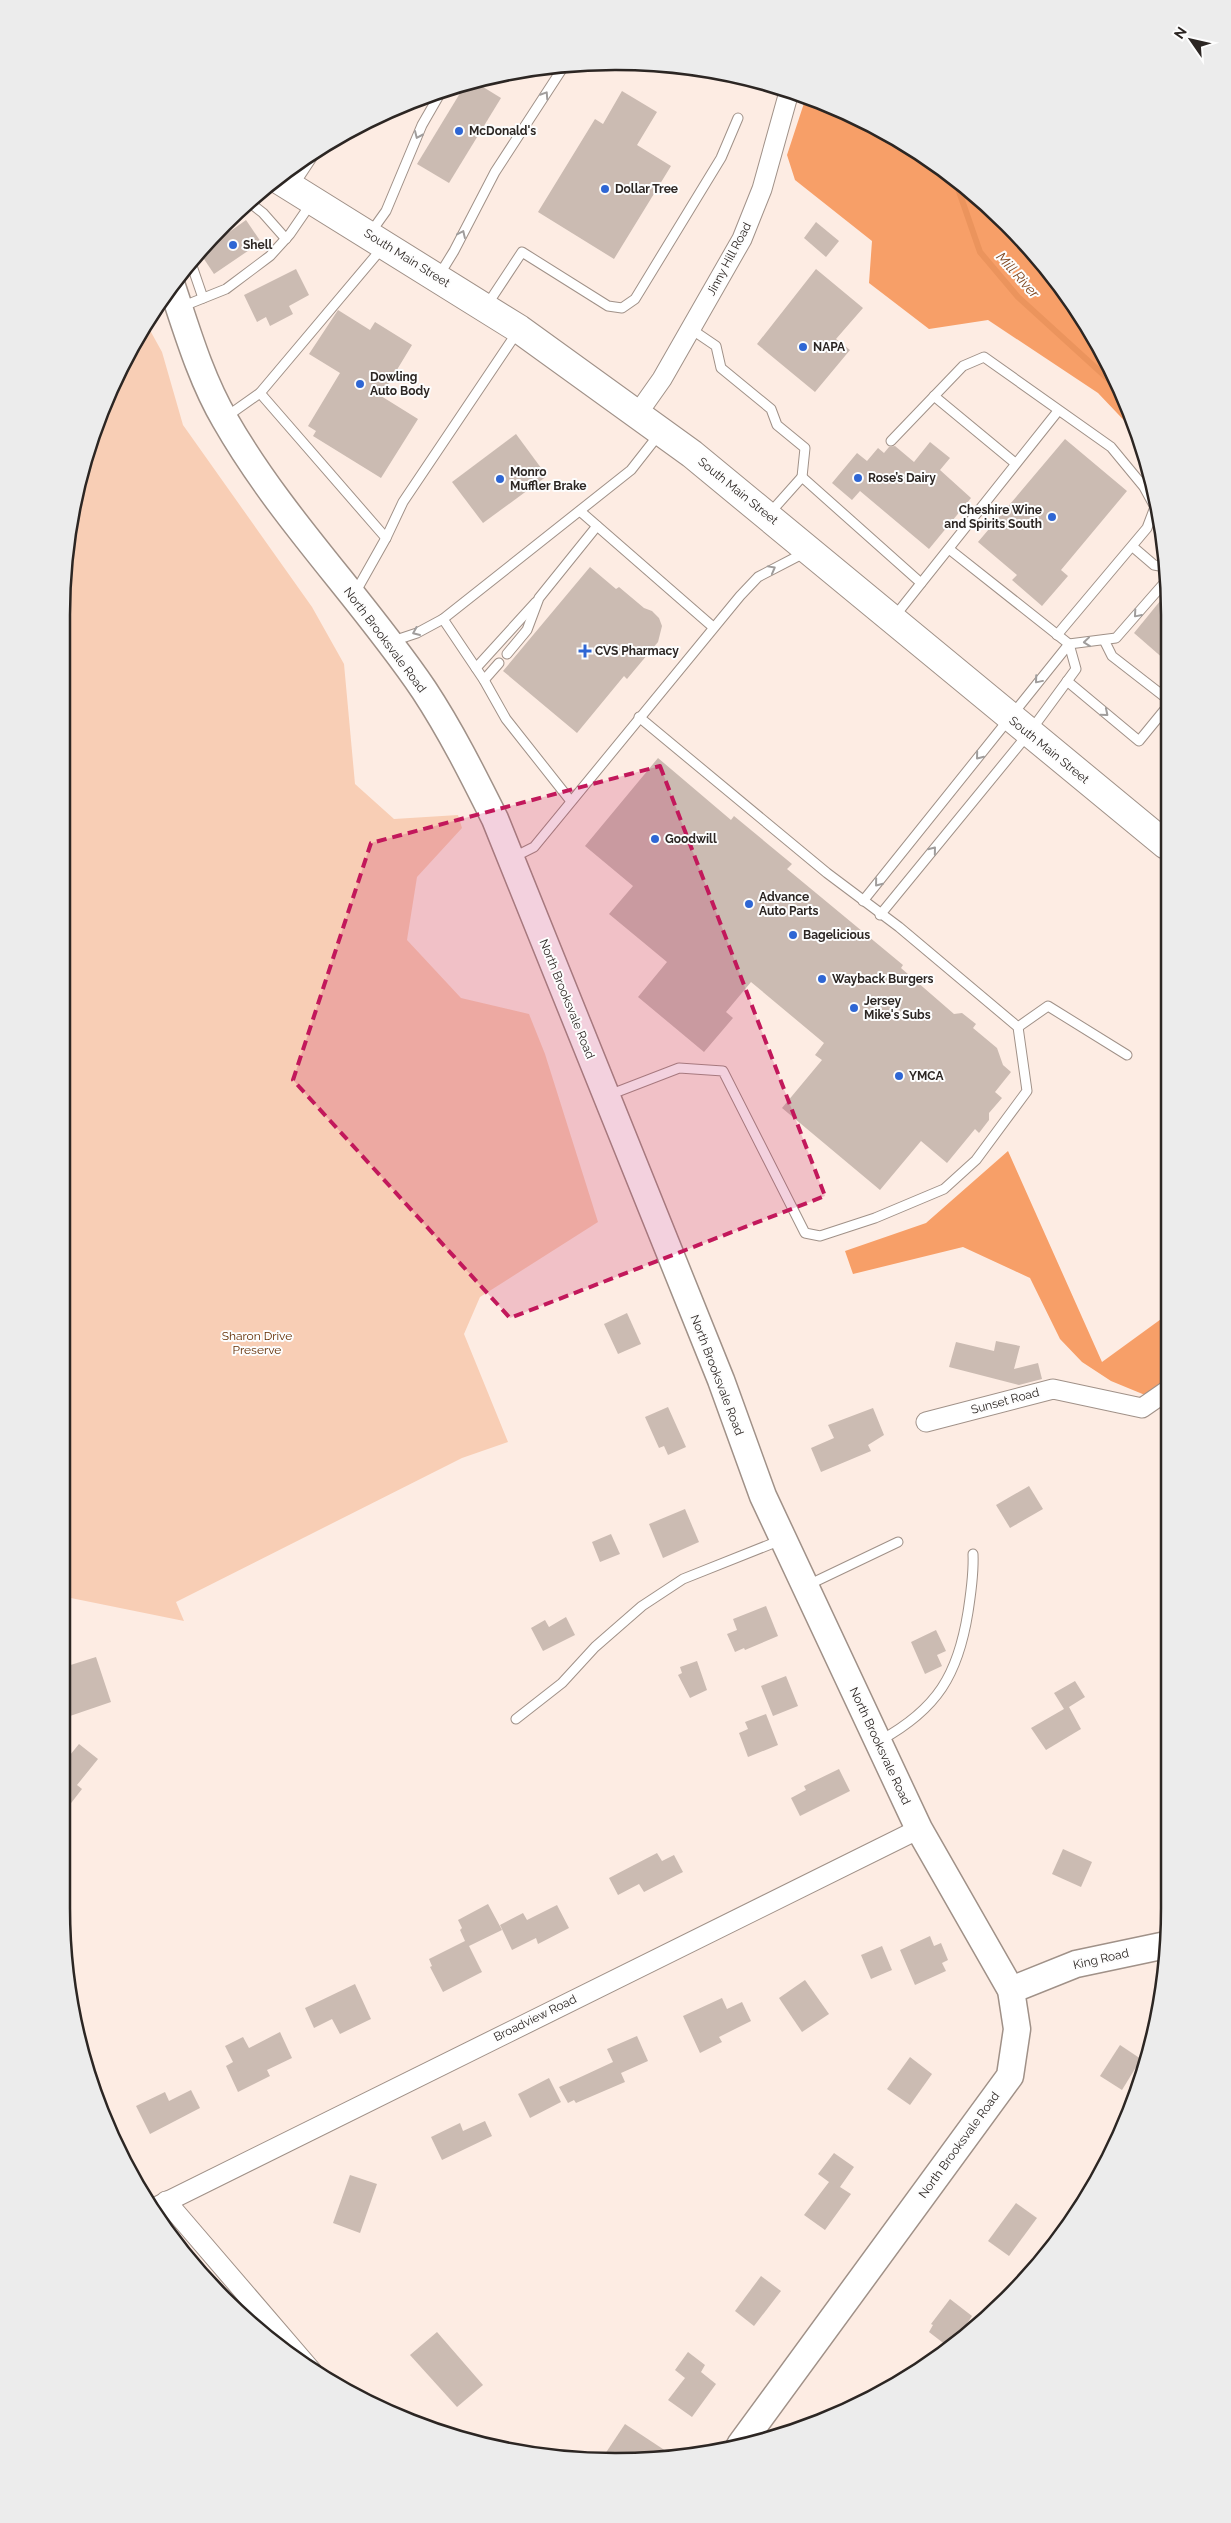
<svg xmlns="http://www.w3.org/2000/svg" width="1231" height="2523" font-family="Raleway,sans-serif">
  <rect width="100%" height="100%" fill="#fdece3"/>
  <path fill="#f8ceb5" d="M146,323l16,29 21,73 129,182 32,57 11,120 39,35 64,-4 4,13 -45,49 -10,63 54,58 68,16 16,40 53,168 -118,75 -16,37 44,108 -46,16 -286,144 8,19 -123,-25v-981l11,-108 32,-104z"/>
  <g fill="#f79f68">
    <path d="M806,97l22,7 125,72 102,102 73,126 8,29 -38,-40 -110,-73 -59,9 -60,-46 3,-42 -77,-61 -8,-25z"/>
    <path d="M1008,1151l94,211 66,-48v66l-23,15 -34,-14 -29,-19 -22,-23 -30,-61 -67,-31 -110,27 -8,-23 81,-28z"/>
  </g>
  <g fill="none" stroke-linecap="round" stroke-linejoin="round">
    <path stroke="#eb945d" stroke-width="6" d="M954,177l26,75 38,45 100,91"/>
  </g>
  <g fill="#cbbbb2">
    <path d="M475,82l26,16 -52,85 -32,-19 48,-79z"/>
    <path d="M622,91l35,21 -20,33 34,21 -57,93 -76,-47 57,-93 8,5z"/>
    <path d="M246,220l15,22 -47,32 -14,-21z"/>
    <path d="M816,222l23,19 -13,16 -22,-19z"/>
    <path d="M296,269l13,26 -20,11 4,8 -23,12 -4,-9 -9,5 -13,-27z"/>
    <path d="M816,269l47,39 -27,31 14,11 -35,42 -58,-48z"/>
    <path d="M338,310l32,20 5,-8 37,23 -31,51 37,23 -37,59 -68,-42 3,-5 -8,-5 32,-53 -31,-19z"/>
    <path d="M516,434l31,42 -64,47 -31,-41z"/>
    <path d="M1065,439l62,52 -66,79 7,6 -26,30 -30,-26 5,-5 -39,-33z"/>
    <path d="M930,442l20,16 -10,12 31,28 -42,51 -69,-58 -8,9 -20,-17 25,-30 10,8 11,-13 6,5 5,-6 6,-1 19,16z"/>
    <path d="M590,567l26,22 3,-2 25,21 8,3 7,7 3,8 -4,16 -31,37 -3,-3 -47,57 -74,-62z"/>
    <path d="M1165,595v65l-31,-27z"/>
    <path d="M658,758l73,62 3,-4 58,48 -5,5 116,96 -2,3 53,46 8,-1 14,11 -3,4 24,20 6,17 8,7 -16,20 7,6 -13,15v7l-10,13 -4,-4 -28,34 -26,-22 -41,49 -98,-82 40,-48 -7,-5 9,-12 -73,-61 -25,30 7,6 -29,34 -66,-55 29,-35 -58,-48 24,-28 -48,-40z"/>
    <path d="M627,1313l14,31 -23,10 -14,-30z"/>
    <path d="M996,1341l24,5 -6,23 24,-6 4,16 -23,6 -70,-18 7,-25 38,9z"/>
    <path d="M668,1407l18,40 -18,8 -4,-9 -5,2 -14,-31z"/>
    <path d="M873,1408l11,27 -16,10 3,6 -50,21 -10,-24 23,-10 -6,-13z"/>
    <path d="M1029,1486l14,23 -33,19 -14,-23z"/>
    <path d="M685,1509l14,33 -36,16 -14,-34z"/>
    <path d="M611,1534l9,20 -20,8 -8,-20z"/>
    <path d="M766,1606l12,30 -33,14 -1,-2 -9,4 -8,-18 10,-4 -4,-11z"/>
    <path d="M566,1617l9,18 -32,16 -12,-23 14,-8 4,7z"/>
    <path d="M936,1630l10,21 -9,4 5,11 -17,8 -14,-32z"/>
    <path d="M96,1657l15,45 -41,14 -9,-26v-22z"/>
    <path d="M697,1661l10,29 -17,8 -12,-23 4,-2 -2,-6z"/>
    <path d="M786,1676l12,30 -25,10 -12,-30z"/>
    <path d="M1075,1681l10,16 -16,10 12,22 -35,21 -15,-22 33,-19 -10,-16z"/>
    <path d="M766,1714l12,31 -30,12 -9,-24 9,-4 -3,-7z"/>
    <path d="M79,1744l19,15 -21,26 5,4 -21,27v-50z"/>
    <path d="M839,1769l11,22 -50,25 -9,-18 15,-8 -2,-4z"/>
    <path d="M1063,1849l29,13 -11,25 -29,-13z"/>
    <path d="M657,1853l5,8 12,-6 9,17 -39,20 -5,-8 -21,11 -9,-17z"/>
    <path d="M488,1904l14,26 -33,16 13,26 -39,20 -13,-25 2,-1 -3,-7 36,-18 -5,-11 2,-2 -4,-8z"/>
    <path d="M557,1905l12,23 -31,16 -2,-6 -24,12 -12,-25 23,-12 4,7z"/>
    <path d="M930,1936l4,10 7,-3 7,17 -6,3 4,8 -31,14 -15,-35z"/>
    <path d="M882,1946l10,24 -21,9 -10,-24z"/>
    <path d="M805,1980l24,34 -27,18 -23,-34z"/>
    <path d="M355,1984l16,35 -31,15 -8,-15 -18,9 -9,-20z"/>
    <path d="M722,1998l5,11 15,-7 9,19 -32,16 3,5 -22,11 -17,-37z"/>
    <path d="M280,2032l12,26 -25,12 3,6 -32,16 -12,-26 7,-4 -8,-16 18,-9 6,11z"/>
    <path d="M637,2036l11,25 -27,12 4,9 -49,21 -2,-3 -6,3 -9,-16 54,-25 -6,-13z"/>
    <path d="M1120,2045l21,14 -19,31 -22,-14z"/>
    <path d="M910,2057l22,17 -22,31 -23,-16z"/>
    <path d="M549,2078l12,24 -31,16 -12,-24z"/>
    <path d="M191,2090l9,18 -50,26 -14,-28 29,-14 4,9z"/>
    <path d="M485,2121l7,15 -50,24 -11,-23 29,-14 3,8z"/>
    <path d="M834,2153l20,14 -14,20 11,7 -26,36 -21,-15 25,-33 -11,-8z"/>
    <path d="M350,2175l27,9 -17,49 -27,-10z"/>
    <path d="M1016,2203l21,15 -28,38 -21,-15z"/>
    <path d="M761,2276l20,15 -27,35 -19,-15z"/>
    <path d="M950,2299l22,17 -6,9 6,4 -21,20 -22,-17 4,-7 -2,-1z"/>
    <path d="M437,2332l46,53 -26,22 -47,-52z"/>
    <path d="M688,2352l17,13 -4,7 15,12 -24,33 -24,-17 17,-22 -10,-8z"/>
    <path d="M625,2424l50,33 -74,3z"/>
  </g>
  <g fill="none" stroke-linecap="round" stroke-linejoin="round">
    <g stroke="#a09188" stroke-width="11">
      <g id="lane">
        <path d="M294,185l23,-35"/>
        <path d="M249,202l14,11 23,26"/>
        <path d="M371,232l15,-21 36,-86 19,-33"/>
        <path d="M191,263l12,35"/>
        <path d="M438,277l16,-26 41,-79 69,-106"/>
        <path d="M487,305l35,-53 86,54 14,2 13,-9 86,-141 17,-40"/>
        <path d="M181,307l45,-18 44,-33 20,-22 22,-32"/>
        <path d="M691,329l25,17 5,22 50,41 6,16 28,23 -3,29"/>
        <path d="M260,393l126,145"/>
        <path d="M934,396l81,67"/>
        <path d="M226,417l34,-24 123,-146"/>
        <path d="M891,441l72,-75 21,-9 127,90 33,40 11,20 -8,21 -90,107"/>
        <path d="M580,511l133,116"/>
        <path d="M769,514l33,-37 119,106"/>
        <path d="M1133,547l21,18 11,2"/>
        <path d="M355,593l31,-55 17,-36 115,-171"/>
        <path d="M895,616l163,-205"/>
        <path d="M443,619l41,61 22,39 64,81"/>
        <path d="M1104,640l8,16 54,42"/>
        <path d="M393,641l24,-8 26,-14 188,-149 29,-37"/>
        <path d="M507,654l20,-24 12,-32 58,-72"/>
        <path d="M476,668l60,-66"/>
        <path d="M484,680l15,-17"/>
        <path d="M1067,681l72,60 27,-33"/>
        <path d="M514,857l20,-10 206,-251 18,-19 48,-25"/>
        <path d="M863,901l206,-257 47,-6 49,-56"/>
        <path d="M880,915l149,-182 47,-64 -7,-25 -120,-95"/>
        <path d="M1018,1027l30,-21 79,49"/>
        <path d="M609,1095l70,-27 44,3 82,162 15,3 55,-18 69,-29 32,-29 51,-69 -9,-64 -119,-100 -72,-54 -188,-156"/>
        <path d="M808,1585l90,-43"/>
        <path d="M516,1719l46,-36 33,-36 47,-41 41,-27 98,-39"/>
        <path d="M881,1740c56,-31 77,-65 87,-128 3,-20 6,-38 5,-58"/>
      </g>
    </g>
    <g stroke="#a09188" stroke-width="21">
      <g id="street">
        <path d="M638,413l24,-34 80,-140 20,-50 27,-97"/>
        <path d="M926,1422l127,-33 89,19 26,-18"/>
        <path d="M166,2201l146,170"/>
        <path d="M152,2209l767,-380"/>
      </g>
    </g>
    <g stroke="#a09188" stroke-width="29">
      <g id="secondary">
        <path d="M172,286c15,45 29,93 53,134 56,98 136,177 199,270 27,41 49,85 71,129l226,561 42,116 156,333 92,161 6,39 -7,47 -270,369"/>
        <path d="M1011,1990l65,-26 90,-19"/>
      </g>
    </g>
    <g stroke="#a09188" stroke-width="30">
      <path id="highway" d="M278,179l241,150 173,125 474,391"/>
    </g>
    <use href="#lane" stroke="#fff" stroke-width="9"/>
    <use href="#street" stroke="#fff" stroke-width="19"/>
    <use href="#secondary" stroke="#fff" stroke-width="26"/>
    <use href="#highway" stroke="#fff" stroke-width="28"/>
  </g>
  <defs><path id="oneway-chevron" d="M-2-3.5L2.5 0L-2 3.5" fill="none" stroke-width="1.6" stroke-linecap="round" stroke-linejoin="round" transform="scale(1.25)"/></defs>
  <g stroke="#a09d9c">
    <use href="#oneway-chevron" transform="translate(545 95) rotate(-57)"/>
    <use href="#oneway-chevron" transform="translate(418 135) rotate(114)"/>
    <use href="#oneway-chevron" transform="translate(462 234) rotate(-65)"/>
    <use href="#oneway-chevron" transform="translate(772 569) rotate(-29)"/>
    <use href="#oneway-chevron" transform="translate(1137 614) rotate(131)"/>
    <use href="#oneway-chevron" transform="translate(416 632) rotate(157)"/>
    <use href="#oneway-chevron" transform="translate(1087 642) rotate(174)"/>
    <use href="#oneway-chevron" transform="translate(1038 680) rotate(130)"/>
    <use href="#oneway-chevron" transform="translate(1105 713) rotate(40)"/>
    <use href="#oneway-chevron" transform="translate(979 756) rotate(129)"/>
    <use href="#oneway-chevron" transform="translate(933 850) rotate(-51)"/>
    <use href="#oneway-chevron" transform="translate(878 883) rotate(129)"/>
  </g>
  <path fill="#c2185b" fill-opacity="0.2" stroke="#c2185b" stroke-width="4" stroke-dasharray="10 6" stroke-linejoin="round" d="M660,766l165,430 -315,122 -217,-238 78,-237z"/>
  <g fill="#2e66d4" stroke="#fdfdfd" stroke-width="2">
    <circle cx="459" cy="131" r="5"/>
    <circle cx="605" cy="189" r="5"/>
    <circle cx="233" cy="245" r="5"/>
    <circle cx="803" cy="347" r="5"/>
    <circle cx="360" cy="384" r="5"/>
    <circle cx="858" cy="478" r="5"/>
    <circle cx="500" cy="479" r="5"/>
    <circle cx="1052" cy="517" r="5"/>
    <path d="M582.5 643.5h5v5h5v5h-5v5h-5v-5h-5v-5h5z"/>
    <circle cx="655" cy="839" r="5"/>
    <circle cx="749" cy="904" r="5"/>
    <circle cx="793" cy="935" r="5"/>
    <circle cx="822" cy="979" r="5"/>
    <circle cx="854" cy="1008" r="5"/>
    <circle cx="899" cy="1076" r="5"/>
  </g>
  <g text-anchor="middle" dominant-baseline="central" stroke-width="4" stroke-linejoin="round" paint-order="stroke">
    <g font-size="12" font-weight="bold" fill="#2c2623" stroke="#fdfdfd" text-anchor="start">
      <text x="469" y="131">McDonald's</text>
      <text x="615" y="189">Dollar Tree</text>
      <text x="243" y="245">Shell</text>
      <text x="813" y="347">NAPA</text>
      <text x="370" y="377">Dowling<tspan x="370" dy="14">Auto Body</tspan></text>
      <text x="510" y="472">Monro<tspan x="510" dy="14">Muffler Brake</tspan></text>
      <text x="868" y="478">Rose’s Dairy</text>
      <text x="1042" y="510" text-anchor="end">Cheshire Wine<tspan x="1042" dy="14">and Spirits South</tspan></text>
      <text x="595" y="651">CVS Pharmacy</text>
      <text x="665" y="839">Goodwill</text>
      <text x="759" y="897">Advance<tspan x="759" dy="14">Auto Parts</tspan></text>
      <text x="803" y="935">Bagelicious</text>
      <text x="832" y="979">Wayback Burgers</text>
      <text x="864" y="1001">Jersey<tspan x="864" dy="14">Mike's Subs</tspan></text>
      <text x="909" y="1076">YMCA</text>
    </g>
    <g font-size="12" fill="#2c2623" stroke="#fdfdfd">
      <text transform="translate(407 258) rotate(32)">South Main Street</text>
      <text transform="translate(729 259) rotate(-62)">Jinny Hill Road</text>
      <text transform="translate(738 491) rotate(39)">South Main Street</text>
      <text transform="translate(385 640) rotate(53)">North Brooksvale Road</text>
      <text transform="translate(1049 750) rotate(39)">South Main Street</text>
      <text transform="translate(567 999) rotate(68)">North Brooksvale Road</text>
      <text transform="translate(717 1375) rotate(69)">North Brooksvale Road</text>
      <text transform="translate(1005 1401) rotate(-15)">Sunset Road</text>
      <text transform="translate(880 1746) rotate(65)">North Brooksvale Road</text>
      <text transform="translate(1101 1959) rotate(-13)">King Road</text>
      <text transform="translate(535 2018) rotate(-26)">Broadview Road</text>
      <text transform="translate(959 2145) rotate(-54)">North Brooksvale Road</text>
    </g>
    <g font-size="12" fill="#622c00" stroke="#fdfdfd">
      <text x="257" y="1336">Sharon Drive<tspan x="257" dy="14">Preserve</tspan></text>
    </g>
    <g font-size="14" font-style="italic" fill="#7f461f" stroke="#fdfdfd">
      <text transform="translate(1018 275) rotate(48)">Mill River</text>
    </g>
  </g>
  <path d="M0 0H1231V2523H0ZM615 70H616A545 545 0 0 1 1161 615V1908A545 545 0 0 1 616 2453H615A545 545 0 0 1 70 1908V615A545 545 0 0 1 615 70Z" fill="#ececec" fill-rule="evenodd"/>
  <path fill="none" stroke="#2c2623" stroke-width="2.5" d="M615 70H616A545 545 0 0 1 1161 615V1908A545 545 0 0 1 616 2453H615A545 545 0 0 1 70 1908V615A545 545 0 0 1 615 70Z"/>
  <g transform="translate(1191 40) rotate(304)" stroke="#fdfdfd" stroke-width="4" paint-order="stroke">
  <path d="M0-4L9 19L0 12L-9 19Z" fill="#2c2623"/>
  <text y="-8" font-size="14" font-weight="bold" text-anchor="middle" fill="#2c2623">N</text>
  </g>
</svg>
